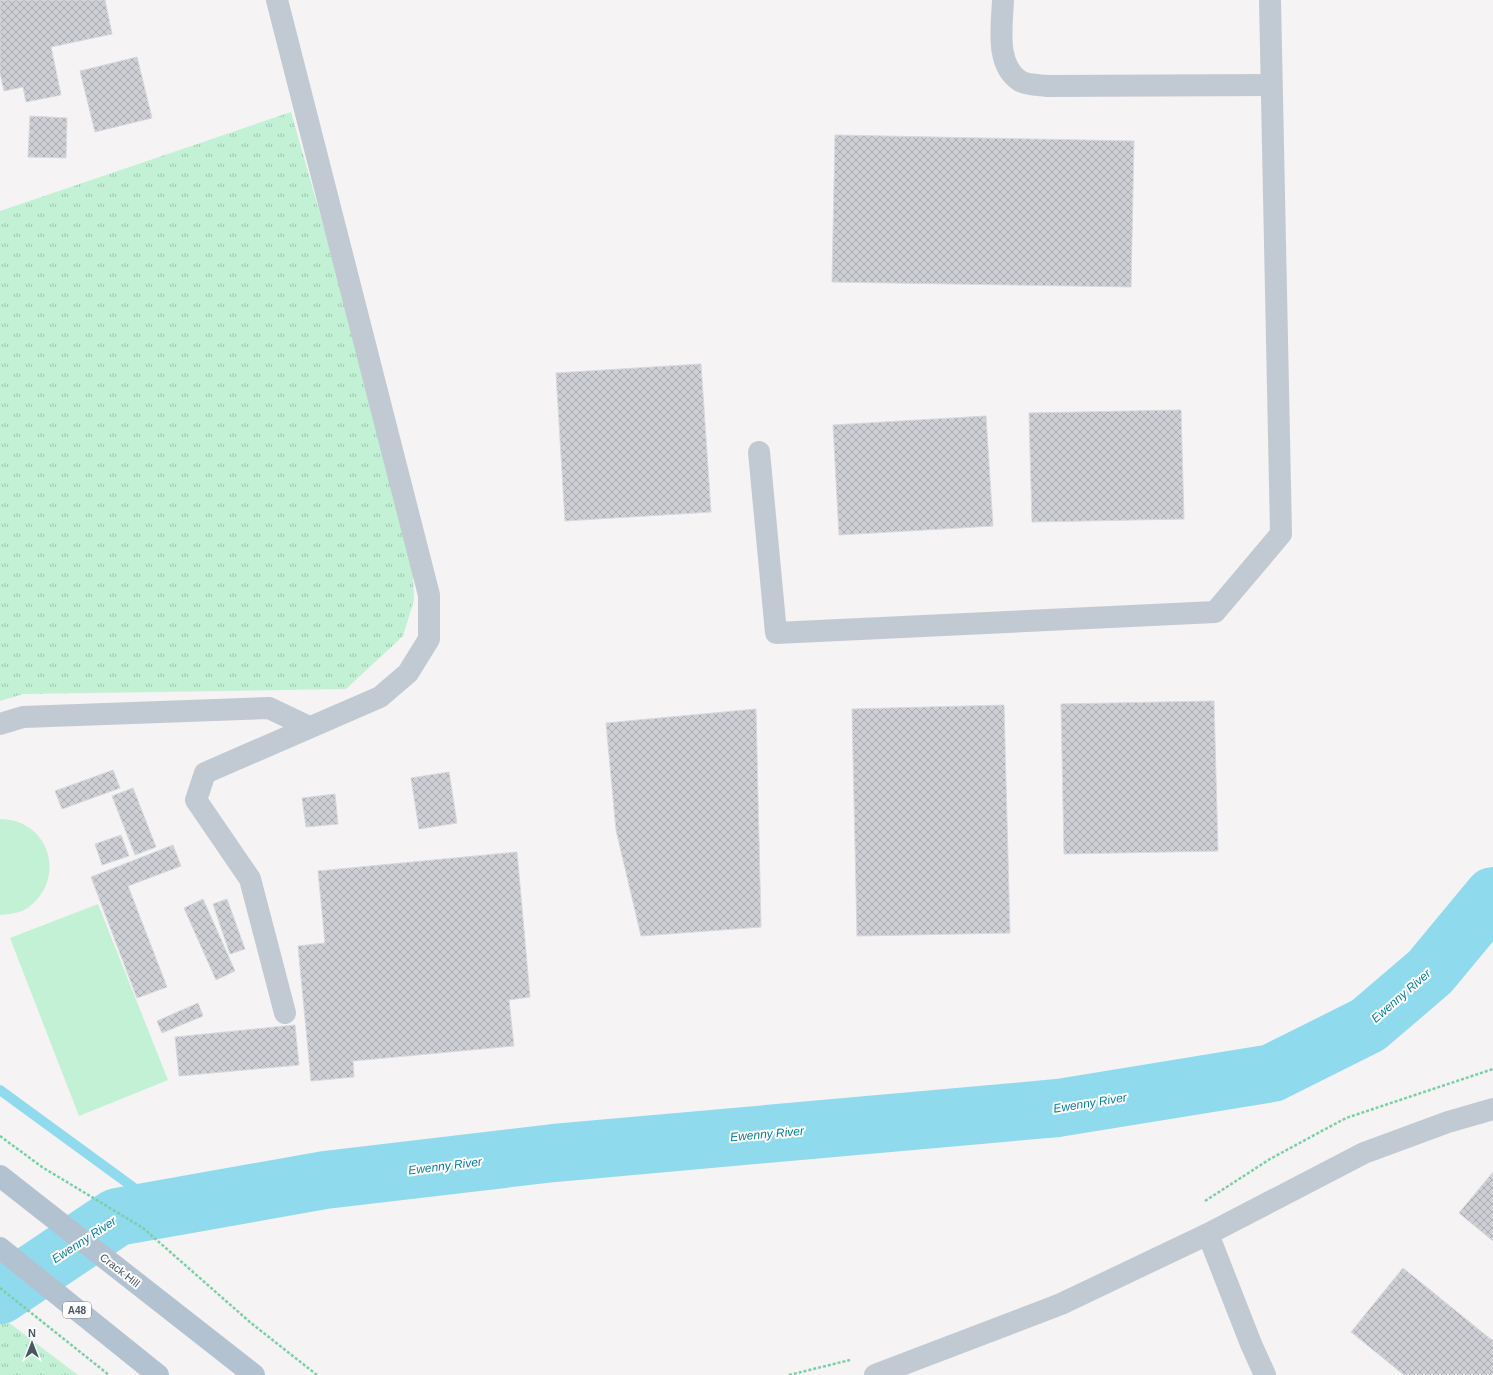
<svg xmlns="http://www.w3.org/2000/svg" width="1493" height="1375" font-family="Helvetica,sans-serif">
  <defs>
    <pattern id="grass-tufts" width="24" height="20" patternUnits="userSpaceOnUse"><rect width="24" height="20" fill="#c3f1d5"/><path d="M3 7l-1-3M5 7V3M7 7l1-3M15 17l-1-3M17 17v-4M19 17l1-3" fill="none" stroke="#a0c6b0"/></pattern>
    <pattern id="building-cross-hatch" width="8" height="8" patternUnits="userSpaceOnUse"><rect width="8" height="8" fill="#cdcfd5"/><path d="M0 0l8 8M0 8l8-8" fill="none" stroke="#a8abb0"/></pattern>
  </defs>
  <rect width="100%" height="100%" fill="#f5f3f3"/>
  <g fill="url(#grass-tufts)">
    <path d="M291,112l120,422 3,66 -11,36 -57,53 -323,5 -23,7v-490z"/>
    <path d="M0,1316l78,59h-78z"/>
  </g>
  <g fill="#c3f1d5">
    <path d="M0,819c48,0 68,58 29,88 -8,6 -19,7 -29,8z"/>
    <path d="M98,904l70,176 -89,36 -69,-178z"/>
  </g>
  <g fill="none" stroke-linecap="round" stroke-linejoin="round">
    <path stroke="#90daee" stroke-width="10" d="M0,1090l163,119"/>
    <path stroke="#90daee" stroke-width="58" d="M0,1295l117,-78 208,-37 229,-27 504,-45 214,-35 96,-48 62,-53 63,-76"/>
  </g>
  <g fill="url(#building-cross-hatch)" stroke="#d7d9de">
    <path d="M0,0h105l7,34 -61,13 10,48 -35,7 -3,-15 -19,4 -4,-18z"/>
    <path d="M137,57l15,61 -57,14 -15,-61z"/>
    <path d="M30,116l37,2 -1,40 -38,-1z"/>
    <path d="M835,135l299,6 -3,146 -299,-5z"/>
    <path d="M701,364l10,148 -146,9 -9,-148z"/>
    <path d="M1181,410l3,109 -152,3 -3,-109z"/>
    <path d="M986,416l7,110 -154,9 -6,-110z"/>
    <path d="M1214,701l4,150 -154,3 -3,-150z"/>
    <path d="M1004,705l6,228 -153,3 -5,-227z"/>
    <path d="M756,709l5,218 -120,9 -25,-106 -10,-107z"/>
    <path d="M113,770l7,18 -58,21 -7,-18z"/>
    <path d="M449,772l8,51 -38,6 -8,-51z"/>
    <path d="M133,788l23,59 -21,8 -23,-59z"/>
    <path d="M335,794l3,30 -32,3 -4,-29z"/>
    <path d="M121,835l8,21 -27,9 -7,-21z"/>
    <path d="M173,845l8,21 -53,20 39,101 -30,11 -46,-121z"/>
    <path d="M517,852l13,145 -21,3 5,46 -161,15 1,16 -43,4 -13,-135 27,-3 -7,-72z"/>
    <path d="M203,899l32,72 -19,9 -32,-72z"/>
    <path d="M227,899l18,50 -15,5 -17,-50z"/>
    <path d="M198,1003l5,13 -41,17 -5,-12z"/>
    <path d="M295,1025l4,40 -120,11 -4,-39z"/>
    <path d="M1493,1172v69l-34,-28z"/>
    <path d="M1403,1268l90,73v34h-89l-53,-43z"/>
  </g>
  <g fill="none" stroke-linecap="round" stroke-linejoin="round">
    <g stroke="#7ad0a6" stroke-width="2.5" stroke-dasharray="3 2" stroke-linecap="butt">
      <path d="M0,1136l42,31 101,61 108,95 66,52"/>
      <path d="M1205,1201l65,-42 76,-41 147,-49"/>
      <path d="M0,1288l109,87"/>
      <path d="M789,1375l61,-15"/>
    </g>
    <g stroke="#c1cad2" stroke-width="22">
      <path d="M277,0l152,595v44l-21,34 -28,24 -175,76 -9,27 54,79 35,134"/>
      <path d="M1003,0c-1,26 -8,65 17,81 6,4 19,4 27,5l224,-1"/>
      <path d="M759,452l17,181 439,-21 66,-78 -11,-534"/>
      <path d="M0,724l23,-7 246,-9 40,19"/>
      <path d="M1208,1234l43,110 14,31"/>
      <path d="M875,1375l186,-71 147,-70 156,-81 84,-31 45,-13"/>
    </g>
    <g stroke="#b3c2d1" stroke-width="22">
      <path d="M0,1176l254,199"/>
      <path d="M0,1248l158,127"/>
    </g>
  </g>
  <g text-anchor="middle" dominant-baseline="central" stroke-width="4" stroke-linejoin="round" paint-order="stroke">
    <rect fill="#fff" stroke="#808990" stroke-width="1" x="63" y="1302" width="28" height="16" rx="3"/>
    <g font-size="10" font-weight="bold" fill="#4a5661">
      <text x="77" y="1310">A48</text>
    </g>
    <g font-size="11" fill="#4a5661" stroke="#fff">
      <text transform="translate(120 1270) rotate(38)">Crack Hill</text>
    </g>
    <g font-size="12" font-style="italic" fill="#0c7c9b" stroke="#fff">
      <text transform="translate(1401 996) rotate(-41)">Ewenny River</text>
      <text transform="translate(1090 1103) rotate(-9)">Ewenny River</text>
      <text transform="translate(767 1134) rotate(-5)">Ewenny River</text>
      <text transform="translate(445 1166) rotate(-7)">Ewenny River</text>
      <text transform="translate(84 1240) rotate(-33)">Ewenny River</text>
    </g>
  </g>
  <g transform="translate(32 1343)" stroke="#ffffff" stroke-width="3" paint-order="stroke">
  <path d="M0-3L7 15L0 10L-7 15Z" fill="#4a5661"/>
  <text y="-6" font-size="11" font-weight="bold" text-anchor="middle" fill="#4a5661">N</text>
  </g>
</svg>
